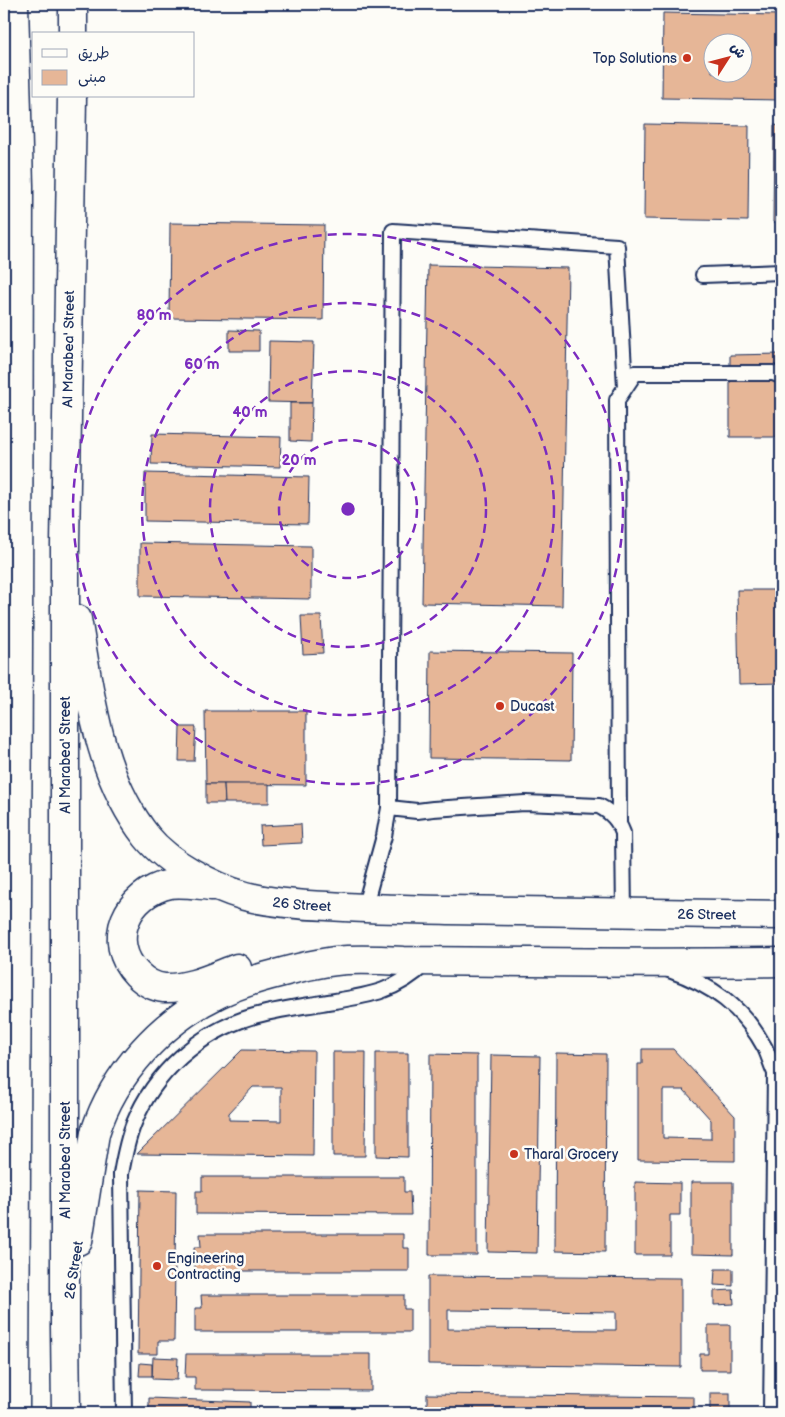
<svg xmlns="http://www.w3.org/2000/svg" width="785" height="1417" font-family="'Balsamiq Sans','Playpen Sans Arabic',sans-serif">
  <rect width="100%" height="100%" fill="#fdfcf7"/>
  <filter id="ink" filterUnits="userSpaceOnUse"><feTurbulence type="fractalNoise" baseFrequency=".02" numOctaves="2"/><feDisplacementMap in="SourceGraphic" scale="10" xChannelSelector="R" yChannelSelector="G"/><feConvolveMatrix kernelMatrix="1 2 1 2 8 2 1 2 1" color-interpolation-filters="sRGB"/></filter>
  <g filter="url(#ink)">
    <g fill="#e6b697" stroke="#1b2f5e" fill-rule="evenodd">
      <rect x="724" y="4" width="57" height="4"/>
      <path d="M663,13l118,2v85l-119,-2zM712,42h30v30h-30z"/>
      <path d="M645,124l104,2 -1,95 -104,-2z"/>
      <path d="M774,125l7,1v97l-8,-1z"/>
      <path d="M170,223l154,2 -1,95 -154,-2z"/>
      <path d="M428,265l140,3 -6,338 -140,-3z"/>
      <path d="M781,322v115h-51v-82l51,-1z"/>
      <path d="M229,330l30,1v20h-30z"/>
      <path d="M269,341l45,1 -2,61 -44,-1z"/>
      <path d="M290,403h22l-1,39 -21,-1z"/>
      <path d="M152,434l129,3 -1,30 -129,-3z"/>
      <path d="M145,473l164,4 -1,47 -163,-3z"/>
      <path d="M140,543l171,3v53l-171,-3z"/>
      <path d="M737,590h44v93l-42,1z"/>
      <path d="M301,616h20l2,37 -20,1z"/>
      <path d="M430,651l142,2 -1,107 -142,-2z"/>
      <path d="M205,711h101v74l-100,-1z"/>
      <path d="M180,727h16l-2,34h-15z"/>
      <path d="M206,784h18l1,19h-19z"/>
      <path d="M224,784h45v19h-44z"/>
      <path d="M301,824l1,19 -41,2 -1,-19z"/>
      <path d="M642,1049h31l62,67v45l-97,-1v-96h4zM663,1090h21l27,30v19l-48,-1z"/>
      <path d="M242,1050l72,1 -1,105 -176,-2zM253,1087h28v34l-52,-1v-7z"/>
      <path d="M333,1052h33l-1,104h-32z"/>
      <path d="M376,1053h32v104l-32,-1z"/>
      <path d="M556,1053l50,1 -1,198 -50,-1z"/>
      <path d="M430,1054l47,1v200h-48z"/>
      <path d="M491,1055l49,1 -3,197 -49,-1z"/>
      <path d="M202,1177h202v15h6l1,23 -215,-1v-23h6z"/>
      <path d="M635,1182l45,1v32h-10v40h-35z"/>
      <path d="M691,1182h42v73l-42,-1z"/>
      <path d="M140,1190l36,1 -2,150h-16v13h-20z"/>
      <path d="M200,1234h203v14h6v23h-214l-1,-24h7z"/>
      <path d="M715,1269h18v17l-19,-1z"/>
      <path d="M428,1276l253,2v89l-253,-3zM448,1310l168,2v18l-168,-1z"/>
      <path d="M733,1290l1,14 -20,1v-14z"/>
      <path d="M201,1295h203v14h6v23h-215v-24h7z"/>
      <path d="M708,1325h22v45h-30v-16h8z"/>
      <path d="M186,1354h185v37l-176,-1v-13h-10z"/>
      <path d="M153,1357l25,1 -1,22 -25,-1z"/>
      <path d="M140,1363l12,1v12h-13z"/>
      <rect x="710" y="1393" width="20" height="20"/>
      <path d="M427,1394l267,3v16h-267z"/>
      <path d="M149,1398l101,4v11h-101z"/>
    </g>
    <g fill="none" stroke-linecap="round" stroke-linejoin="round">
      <g stroke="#1b2f5e" stroke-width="18">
        <g id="lane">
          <path d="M703,275l78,-3"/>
          <path d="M389,808l4,-577 224,15 8,141"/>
          <path d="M619,822l-2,-422 18,-27h138l8,3"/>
          <path d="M364,909l20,-73 5,-28 28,3 16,-2 92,-6 74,3c13,7 19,14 24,27l1,81"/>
          <path d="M669,970c43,15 74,37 96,78 4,8 6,17 10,25l-4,340"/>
          <path d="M124,1413l-3,-239c3,-17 6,-34 13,-51 20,-50 66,-91 117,-106 23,-7 48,-10 71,-14 42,-7 72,-9 104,-40"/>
        </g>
      </g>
      <g stroke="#1b2f5e" stroke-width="31">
        <g id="secondary">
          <path d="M14,4l5,182 -1,459 -3,768"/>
          <path d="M73,34v-30"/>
          <path id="s1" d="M77,619c13,75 21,156 70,218 21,26 66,50 98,59 27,7 55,9 83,10 40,3 80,3 120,4 111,2 222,4 333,5"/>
          <path d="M212,886c-13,-1 -31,-4 -42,-2 -43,9 -65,57 -33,90 7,7 17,13 27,14 25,1 49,-11 73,-20"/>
          <path d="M78,1241l17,-108c19,-60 67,-112 123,-139 20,-10 41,-16 61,-21 22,-6 45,-12 68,-13 19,-1 38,0 57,1 42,0 84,1 126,1 84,1 167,1 251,0"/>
          <path id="s2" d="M66,1413l-1,-86v-781l7,-450"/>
        </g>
      </g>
      <use href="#lane" stroke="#fdfcf7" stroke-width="14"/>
      <use href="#secondary" stroke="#fdfcf7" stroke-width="28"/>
    </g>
  </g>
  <g fill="none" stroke="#7b2cbf" stroke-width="2.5" stroke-dasharray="9 6">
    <circle cx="348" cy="509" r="69"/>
    <circle cx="348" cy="509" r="138"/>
    <circle cx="348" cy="509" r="206"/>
    <circle cx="348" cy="509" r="275"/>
  </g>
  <g fill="#c8321e" stroke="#fdfcf7" stroke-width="2">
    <circle cx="687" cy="58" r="5"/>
    <circle cx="500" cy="706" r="5"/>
    <circle cx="514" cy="1154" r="5"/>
    <circle cx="157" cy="1266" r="5"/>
  </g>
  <g text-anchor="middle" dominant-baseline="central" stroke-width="5" stroke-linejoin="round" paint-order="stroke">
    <g font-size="14" fill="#1b2f5e" stroke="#fdfcf7" text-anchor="start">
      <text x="677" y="58" text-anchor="end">Top Solutions</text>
      <text x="510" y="706">Ducast</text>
      <text x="524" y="1154">Tharal Grocery</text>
      <text x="167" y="1258">Engineering<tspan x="167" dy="16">Contracting</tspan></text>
    </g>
    <g font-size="14" fill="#1b2f5e" stroke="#fdfcf7">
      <text stroke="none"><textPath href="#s2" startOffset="1064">Al Marabea' Street</textPath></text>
      <text transform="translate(65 755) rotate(-90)">Al Marabea' Street</text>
      <text stroke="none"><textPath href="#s1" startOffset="405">26 Street</textPath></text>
      <text stroke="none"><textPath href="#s1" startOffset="810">26 Street</textPath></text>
      <text transform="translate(65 1160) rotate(-90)">Al Marabea' Street</text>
      <text transform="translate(74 1270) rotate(-81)">26 Street</text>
    </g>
  </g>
  <circle cx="348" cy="509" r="8" fill="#7b2cbf" stroke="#fdfcf7" stroke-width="2.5"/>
  <g font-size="15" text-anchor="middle" font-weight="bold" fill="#7b2cbf" stroke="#fdfcf7" stroke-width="5" stroke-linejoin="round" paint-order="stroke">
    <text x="154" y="320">80 m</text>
    <text x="202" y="369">60 m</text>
    <text x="250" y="417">40 m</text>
    <text x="299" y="465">20 m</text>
  </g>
  <rect width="785" height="1417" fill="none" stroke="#fdfcf7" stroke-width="20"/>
  <rect x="10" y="10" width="765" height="1397" fill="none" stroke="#1b2f5e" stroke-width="2" filter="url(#ink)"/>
  <rect x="32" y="32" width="162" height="65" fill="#fdfcf7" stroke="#a3aaba"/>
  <rect x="42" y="49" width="25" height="8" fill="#fdfcf7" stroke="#a3aaba"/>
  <text x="78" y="58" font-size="15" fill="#1b2f5e">طريق</text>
  <rect x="42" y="70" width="25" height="15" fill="#e6b697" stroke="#a3aaba"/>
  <text x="78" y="82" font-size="15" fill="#1b2f5e">مبنى</text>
  <g transform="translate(728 58) rotate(54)"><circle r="24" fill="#fdfcf7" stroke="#a3aaba"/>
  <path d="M0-4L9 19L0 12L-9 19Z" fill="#c8321e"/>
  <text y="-8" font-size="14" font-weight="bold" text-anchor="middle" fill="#1b2f5e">ش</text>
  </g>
</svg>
